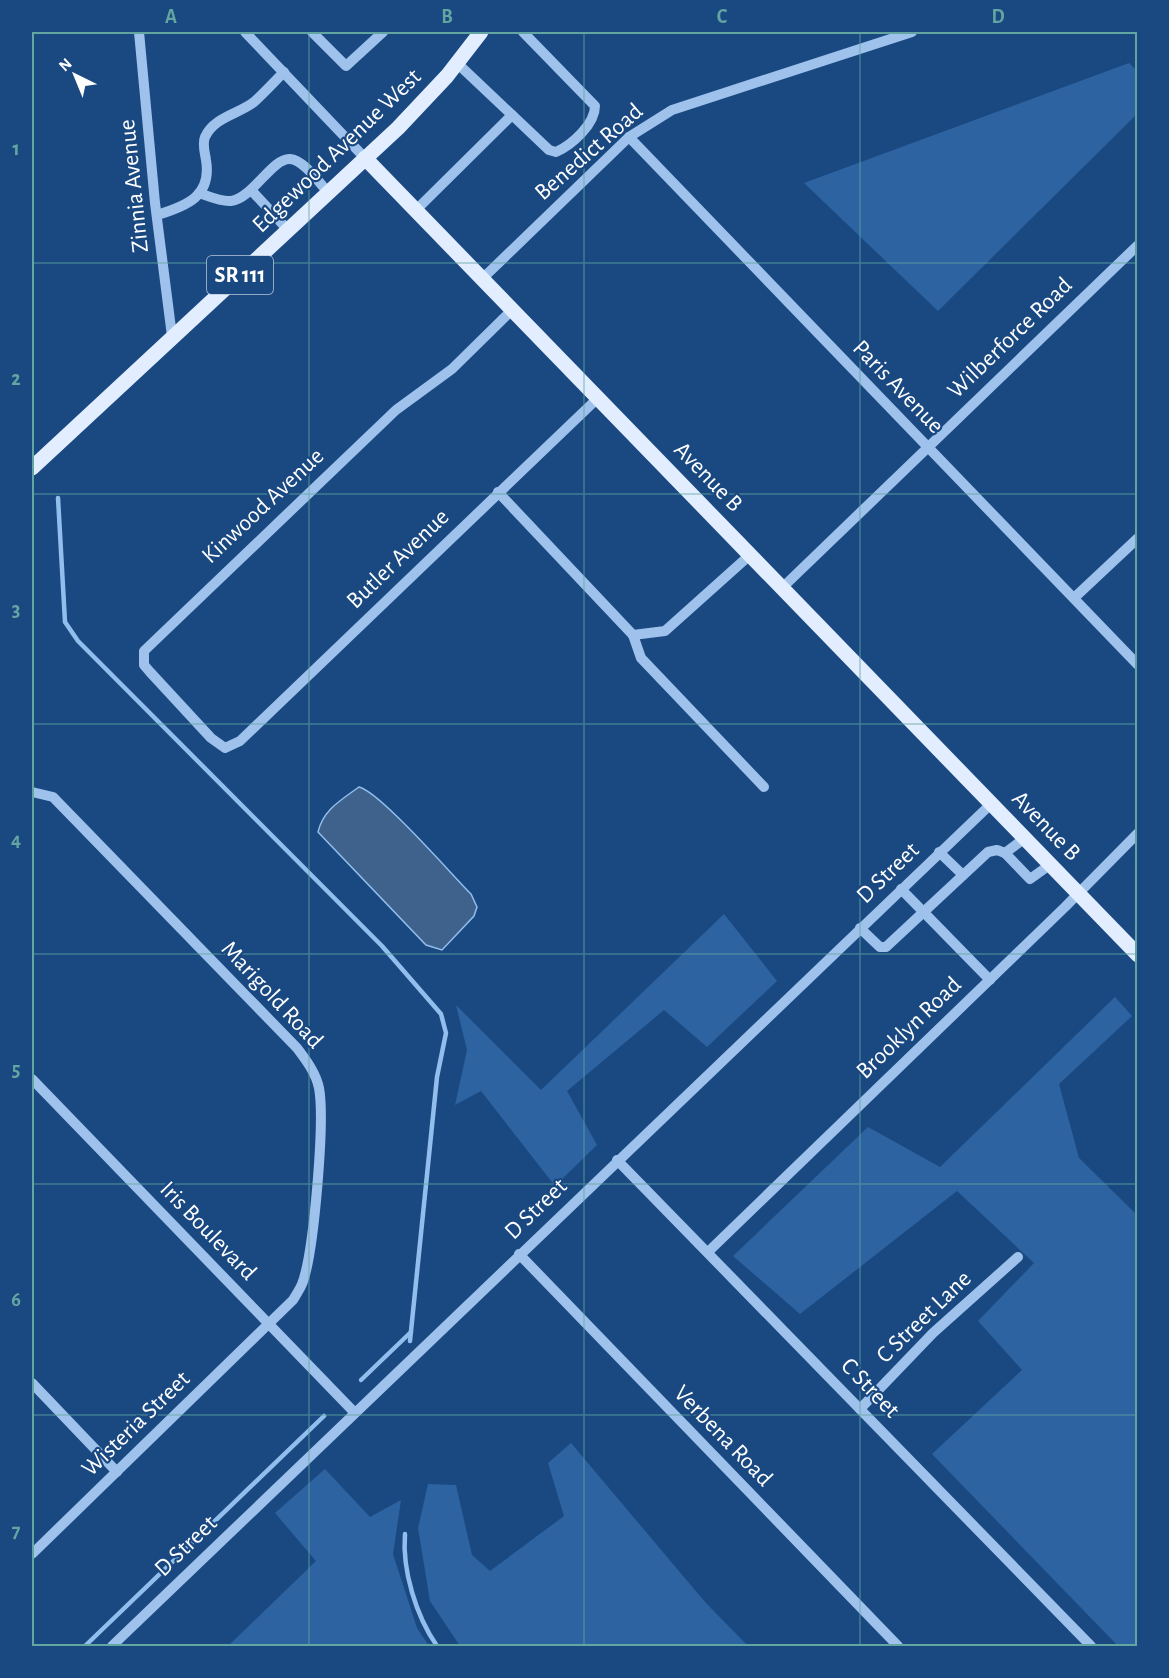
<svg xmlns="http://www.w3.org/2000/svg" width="1169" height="1678" font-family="'Alegreya Sans',sans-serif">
  <rect width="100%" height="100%" fill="#1a4982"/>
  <g fill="#2d63a1">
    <path d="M1129,63l8,8v43l-199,197 -134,-128z"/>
    <path d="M724,914l53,67 -70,66 -43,-37 -97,81 30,54 -42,41 -74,-95 -26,14 12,-55 -11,-45 85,85z"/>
    <path d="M1115,997l17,19 -73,68 20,74 58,57v431h-19l-186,-192 90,-84 -44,-49 56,-58 -77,-72 -157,123 -67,-58 135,-129 72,40z"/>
    <path d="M571,1443l134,159 43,44h-288l-30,-45 -12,-73 10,-44 28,1 16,70 18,16 74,-55 -16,-53z"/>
    <path d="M325,1469l45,48 31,-17 -8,54 24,74 12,18h-201l88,-85 -41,-48z"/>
  </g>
  <path fill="#3f628c" stroke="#91beed" stroke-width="1.5" d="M359,787c21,5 92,87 112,107l6,13 -3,9 -32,34 -16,-5 -108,-113c5,-22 23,-32 41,-45z"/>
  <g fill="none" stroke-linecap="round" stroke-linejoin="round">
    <g stroke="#91beed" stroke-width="4.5">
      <path d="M58,498l7,124 13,19 304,305 59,68 5,19 -9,44 -27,264"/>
      <path d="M361,1380l50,-48"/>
      <path d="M405,1534c-3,36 11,82 32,112"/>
      <path d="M85,1646l239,-230"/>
    </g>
    <g stroke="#9ec2eb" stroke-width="10">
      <path d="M139,32l16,171 17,133"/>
      <path d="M245,32l120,126"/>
      <path d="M312,32l34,34 37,-34"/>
      <path d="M457,63l92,87 7,2c16,-7 39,-28 39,-46l-72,-74"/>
      <path d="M629,137l509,528"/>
      <path d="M251,190l37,40"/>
      <path d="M199,193c9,3 22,9 32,8 22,-3 41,-43 59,-42 14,1 29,24 38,33"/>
      <path d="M416,210l96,-95"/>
      <path d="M157,215c30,-9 55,-19 49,-55 -1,-7 -4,-16 -1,-23 9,-20 34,-23 49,-35 10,-9 20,-20 30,-30"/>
      <path d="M483,278l146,-141 43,-27 240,-78"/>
      <path d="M513,309l-61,60 -56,41 -252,241v14l6,7 61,66 14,10 15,-7 359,-344"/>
      <path d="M498,492l135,143 32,-4 86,-77"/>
      <path d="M783,587l355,-342"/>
      <path d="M1074,598l64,-60"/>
      <path d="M633,635l8,23 123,129"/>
      <path d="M32,792l21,5 244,251c9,12 19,25 22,40 6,32 -5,166 -17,196 -2,5 -6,11 -9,16l-261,254"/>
      <path d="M939,852l24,23"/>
      <path d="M1005,853l25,26 21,-15"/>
      <path d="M901,889l89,91"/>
      <path d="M860,928l20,19h6l102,-95 9,-2 8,3 20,-15"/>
      <path d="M32,1079l322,333"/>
      <path d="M617,1160l474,486"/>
      <path d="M709,1251l356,-344 73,-74"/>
      <path d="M519,1254l379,392"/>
      <path d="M32,1383l85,89"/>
      <path d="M860,1409l73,-76 85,-76"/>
      <path d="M112,1646l880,-843"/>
    </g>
    <g stroke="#e2eeff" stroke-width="15">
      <path d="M365,158l773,797"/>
      <path d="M32,468l366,-340 49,-52 34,-44"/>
    </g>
  </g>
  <path fill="none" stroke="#63a6a1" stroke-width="1.5" stroke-opacity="0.55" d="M309,32v1614M584,32v1614M860,32v1614M32,263h1106M32,494h1106M32,724h1106M32,954h1106M32,1184h1106M32,1415h1106"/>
  <g text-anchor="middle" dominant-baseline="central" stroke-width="4.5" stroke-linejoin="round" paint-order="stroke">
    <rect fill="#1a4982" stroke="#bac8da" stroke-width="1.5" x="207" y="256" width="66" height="38" rx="4.5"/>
    <g font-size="22" font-weight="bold" fill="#fff">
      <text x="240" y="275">SR 111</text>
    </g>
    <g font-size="24" fill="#fff" stroke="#1a4982">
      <text transform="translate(337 151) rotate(-44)">Edgewood Avenue West</text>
      <text transform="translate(589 152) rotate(-41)">Benedict Road</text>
      <text transform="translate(134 186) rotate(-96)">Zinnia Avenue</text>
      <text transform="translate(1010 338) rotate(-44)">Wilberforce Road</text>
      <text transform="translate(898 387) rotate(46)">Paris Avenue</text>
      <text transform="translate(708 477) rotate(46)">Avenue B</text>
      <text transform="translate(263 506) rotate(-43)">Kinwood Avenue</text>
      <text transform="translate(398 559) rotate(-44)">Butler Avenue</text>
      <text transform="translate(1046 826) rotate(46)">Avenue B</text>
      <text transform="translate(888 873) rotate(-44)">D Street</text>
      <text transform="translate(272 995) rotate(47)">Marigold Road</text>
      <text transform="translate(909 1028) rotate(-44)">Brooklyn Road</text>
      <text transform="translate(536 1209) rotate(-44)">D Street</text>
      <text transform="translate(208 1231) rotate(46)">Iris Boulevard</text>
      <text transform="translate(924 1317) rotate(-44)">C Street Lane</text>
      <text transform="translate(870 1388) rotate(46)">C Street</text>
      <text transform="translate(136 1424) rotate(-44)">Wisteria Street</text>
      <text transform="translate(723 1436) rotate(46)">Verbena Road</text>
      <text transform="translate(186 1546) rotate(-44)">D Street</text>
    </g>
  </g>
  <rect width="1169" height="1678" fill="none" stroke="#1a4982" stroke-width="66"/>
  <g transform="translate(75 75) rotate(317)" stroke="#1a4982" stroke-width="4.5" paint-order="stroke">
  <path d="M0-4.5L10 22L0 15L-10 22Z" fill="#ffffff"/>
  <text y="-9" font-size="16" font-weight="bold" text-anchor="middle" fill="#ffffff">N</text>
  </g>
  <rect x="33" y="33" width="1103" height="1612" fill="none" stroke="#63a6a1" stroke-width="2"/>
  <g font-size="20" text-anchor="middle" font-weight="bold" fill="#63a6a1">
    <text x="171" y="23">A</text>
    <text x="447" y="23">B</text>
    <text x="722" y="23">C</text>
    <text x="998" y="23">D</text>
    <text x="16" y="155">1</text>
    <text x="16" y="385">2</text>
    <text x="16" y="616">3</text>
    <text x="16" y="846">4</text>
    <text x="16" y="1076">5</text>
    <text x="16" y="1306">6</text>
    <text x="16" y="1537">7</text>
  </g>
</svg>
